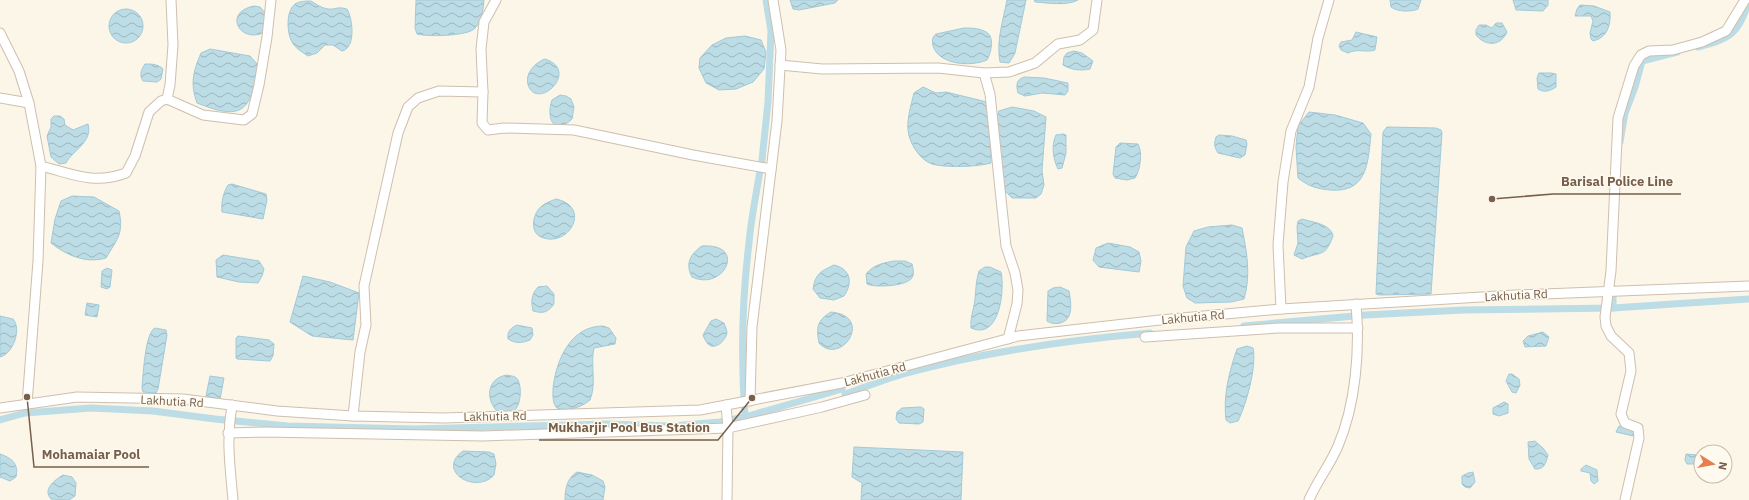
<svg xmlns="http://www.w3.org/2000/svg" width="1749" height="500" font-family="'IBM Plex Sans',sans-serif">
  <defs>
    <pattern id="water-waves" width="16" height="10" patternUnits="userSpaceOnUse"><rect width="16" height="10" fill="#bcdce6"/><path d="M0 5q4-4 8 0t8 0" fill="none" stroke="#9eb6bd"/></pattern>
  </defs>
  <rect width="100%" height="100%" fill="#fcf6e8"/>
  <g fill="url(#water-waves)" stroke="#a2cad8">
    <path d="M416,0h68c-1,10 -2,22 -10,29 -7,7 -47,8 -57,5l-2,-6z"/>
    <path d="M790,0h48l-3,3 -36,7 -6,-1z"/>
    <path d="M1007,0h19l-11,53 -6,10 -9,-1c-4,-21 3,-41 7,-62z"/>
    <path d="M1034,0h44c-11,6 -30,3 -43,2z"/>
    <path d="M1390,0h31l-3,9c-7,3 -21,3 -27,-2z"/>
    <path d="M1513,0h35v5l-5,6 -27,-1z"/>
    <path d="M311,1c5,3 10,7 17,8 8,1 8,-3 19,0 6,10 9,39 -5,42l-9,-6h-8l-8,8 -9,3c-6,-4 -13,-8 -16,-14 -5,-9 -6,-28 1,-36 4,-5 12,-5 18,-5z"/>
    <path d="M1580,5l14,1 16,6c1,13 -3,26 -17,29l-2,-2 -1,-6 3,-12 -2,-5h-16l2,-7z"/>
    <path d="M254,6l6,1 6,7 -3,19c-24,10 -40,-21 -9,-27z"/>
    <circle cx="126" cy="26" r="17"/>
    <path d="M1496,23h6l5,9c-6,14 -21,15 -31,3v-5l3,-5h7l6,3z"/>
    <path d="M964,28c6,0 14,0 20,3 12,4 7,22 3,29 -16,7 -48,5 -54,-14 -1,-5 -1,-9 3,-12z"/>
    <path d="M1356,32l21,5 -2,13c-9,3 -18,-2 -27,3l-7,-3 -2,-4 2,-4 11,-2z"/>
    <path d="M745,36l16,4 5,12 -2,17 -11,13 -17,7 -17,1 -13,-7 -7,-15 1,-10 12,-13 14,-7z"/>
    <path d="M210,49l40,7 8,9c-7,45 -14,57 -61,38 -7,-19 -4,-31 4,-50z"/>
    <path d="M1074,51l8,2 11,8 -3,8c-9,2 -19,1 -27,-4l1,-8 3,-4z"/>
    <path d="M545,59c34,11 -3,48 -15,30 -8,-13 4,-26 15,-30z"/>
    <path d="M145,64c7,0 13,0 18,5l-2,10 -4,3 -14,-1c-4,-6 -2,-11 2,-17z"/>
    <path d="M1539,73h12l5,1v13c-6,4 -12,6 -18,2l-1,-11z"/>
    <path d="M1024,77l20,1 24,5v8l-3,4 -23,-2 -17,3 -7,-3c-2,-8 -2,-13 6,-16z"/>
    <path d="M923,87l13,6 10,-1 41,10 4,16v45c-14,4 -45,5 -59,1 -12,-4 -23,-21 -24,-34 -1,-12 3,-25 6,-37z"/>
    <path d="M560,95l6,1 5,3 3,8 -2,12c-19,18 -26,-2 -20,-19z"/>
    <path d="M1012,107l22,4 12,6 -4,54 2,14 -3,9 -5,4h-24l-7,-7 -4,-18 -4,-55 2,-7z"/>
    <path d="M1309,112l26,3 28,8 8,11c-3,30 -4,59 -41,56 -13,-1 -22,-4 -32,-12l-2,-31 2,-21z"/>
    <path d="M54,116h6l4,3 1,6 8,5 15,-6c5,18 -15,26 -22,39l-7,1 -8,-7 -4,-21 4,-9v-8z"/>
    <path d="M1387,127l49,1 5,2 1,3 -11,161 -52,1 -3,-1 7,-162z"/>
    <path d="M1063,134l3,1v18l-4,15 -4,1c-5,-10 -7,-24 -2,-34z"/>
    <path d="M1219,135l13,1 14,4 1,4 -2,11 -5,3 -22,-5c-4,-6 -4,-10 -2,-16z"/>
    <path d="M1120,143l18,1c5,8 2,27 -3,34l-8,2 -12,-2 -2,-4 3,-27z"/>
    <path d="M232,184l34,10 1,6 -4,19 -41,-7c-1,-9 1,-19 6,-27z"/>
    <path d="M72,196l22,1 25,14c5,23 -2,28 -13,47 -20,6 -40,-3 -55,-15l4,-24 6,-18z"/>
    <path d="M556,199c37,8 12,50 -15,38 -12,-5 -8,-25 1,-31 3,-3 9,-5 14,-7z"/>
    <path d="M1302,219c10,3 29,5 31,17 -8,22 -12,15 -31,23l-8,-4 4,-12 -1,-16 1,-6z"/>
    <path d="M1232,225l10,3c5,24 9,48 2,71l-13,3 -36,1 -8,-5 -4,-12 3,-39 8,-16 14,-4z"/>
    <path d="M1108,243l22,4 9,5 2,9 -2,11 -40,-5 -6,-7 3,-12z"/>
    <path d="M702,246c46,-3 22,46 -10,31 -7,-13 -2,-23 10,-31z"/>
    <path d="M223,255l36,6 5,8 -2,7 -4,7 -19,-1 -22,-5 -1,-17z"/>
    <path d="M894,261h11l7,3c1,5 3,11 -1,15 -6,7 -36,9 -44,5l-1,-10c7,-9 17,-11 28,-13z"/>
    <path d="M834,265c17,4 19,18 10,31l-10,4 -14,-2 -7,-9c2,-15 8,-18 21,-24z"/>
    <path d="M985,267h5l11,5c4,17 -1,69 -30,56 -1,-11 3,-19 4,-29 1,-10 1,-19 4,-28z"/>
    <path d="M107,268l5,2 -2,17 -3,2 -6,-2 1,-16z"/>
    <path d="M303,276l27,6 29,11 -6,47 -41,-4 -22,-14z"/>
    <path d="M547,286l7,8v10c-6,8 -10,10 -21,7 -2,-10 -2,-16 5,-24z"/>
    <path d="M1060,287l9,4c2,11 5,29 -9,32 -4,1 -8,1 -13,-2l1,-30 5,-3z"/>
    <path d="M87,303l12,2 -2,12 -12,-2z"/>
    <path d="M831,312c44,4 10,55 -12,31 -3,-15 -2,-23 12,-31z"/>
    <path d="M0,316l13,3c9,10 0,35 -13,38z"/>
    <path d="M716,319l8,4c1,3 3,7 3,10 -1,7 -12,18 -19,11 -2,-2 -4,-6 -5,-9l8,-14z"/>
    <path d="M517,325l15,3 1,7 -3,5c-8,3 -14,4 -22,-1 -1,-8 3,-11 9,-14z"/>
    <path d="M603,326l6,2 7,10 -1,6 -21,4c-4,16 3,35 -4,52 -8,7 -22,12 -33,8 -5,-5 -4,-13 -4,-20 3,-27 17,-62 50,-62z"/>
    <path d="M155,328l11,2 1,5 -9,54 -2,4 -13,-1 -1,-4c1,-11 3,-56 13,-60z"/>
    <path d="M1543,332l6,5 -3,9 -21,1 -2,-6 5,-5z"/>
    <path d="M238,336l31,4 5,4 -1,12 -3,5 -33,-2 -1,-1v-20z"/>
    <path d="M1247,346l6,2c4,19 -7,57 -15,73l-8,2 -4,-3c-3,-24 3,-48 11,-71z"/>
    <path d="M1509,374h3l7,5 1,6 -4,8 -4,-1 -6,-11z"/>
    <path d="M507,375c4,1 9,1 11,5 4,8 3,25 -4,31l-15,2c-14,-12 -13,-35 8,-38z"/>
    <path d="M210,376l14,2 -4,21 -14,-3z"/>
    <path d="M1504,402l4,2v9l-9,3 -6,-2v-6z"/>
    <path d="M921,407l3,2 -1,13 -4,2 -20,-1 -3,-4 1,-7 5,-4z"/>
    <path d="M1619,426l13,3 4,5 -3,2 -17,-4z"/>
    <path d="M1535,441l8,7 5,7c-2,8 -4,15 -13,14l-6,-10 -1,-17z"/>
    <path d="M854,447l109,5 -2,48h-100l1,-17 -10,-6z"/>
    <path d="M463,451l26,1 5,2 2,10 -2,11c-18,20 -59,-4 -31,-24z"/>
    <path d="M0,454c12,4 19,10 16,23l-6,4 -10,-4z"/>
    <path d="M1686,454l13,1 1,4 -2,5h-11l-2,-4z"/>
    <path d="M1586,465l11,5 1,11 -4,3 -3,-3 -1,-8 -9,-2v-2z"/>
    <path d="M577,472l15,3 11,6 2,6 -2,13h-38c0,-11 2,-22 12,-28z"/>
    <path d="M1473,472l2,10 -5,6 -5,-1 -3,-3v-8l6,-3z"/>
    <path d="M63,475l9,2 4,6 -1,13 -6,4 -18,-1c-9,-10 4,-19 12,-24z"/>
  </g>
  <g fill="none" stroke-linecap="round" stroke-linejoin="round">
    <g stroke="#bcdce6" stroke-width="7">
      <path d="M1698,47c33,-9 41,-13 51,-47"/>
      <path d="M1620,142l5,-29 10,-26 7,-26 35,-9"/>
      <path d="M762,160l6,-58 3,-71 -5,-31"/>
      <path d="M1613,308v-20"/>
      <path d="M1244,326l121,-11 98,-5 150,-2 136,-9"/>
      <path d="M845,394c20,-7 39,-14 58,-20 80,-22 164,-34 247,-41"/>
      <path d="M745,417c-4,-56 -3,-117 4,-174 2,-24 7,-48 11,-72"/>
      <path d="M0,420l25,-7 66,-5 62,3 62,8 73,7 126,3 193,-5 65,2 48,-4 25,-5 97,-28"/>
    </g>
    <g stroke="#cebfae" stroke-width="11">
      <g id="minor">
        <path d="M496,0l-12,22 -3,27 2,43 -1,31 6,7 16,-2 70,2 119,25 78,14"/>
        <path d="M0,33l19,38 10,32 12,63 -3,95 -11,143"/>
        <path d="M780,65l42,4 116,-1 46,5 25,-1 26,-9 23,-19 22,-4 13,-10 4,-30"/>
        <path d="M984,73l6,21 16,152 9,27 3,17 -1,14 -9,35"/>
        <path d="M0,98l29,5"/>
        <path d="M167,99l36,16 41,5 8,-6 7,-29 8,-48 4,-37"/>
        <path d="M41,166c32,8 52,19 85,7l9,-17 14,-44 12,-11 6,-2 3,-14 3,-40 -2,-45"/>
        <path d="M1281,309l-3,-64 5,-63 8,-51 18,-44 9,-49 11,-38"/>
        <path d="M1145,337l134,-9h79"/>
        <path d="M750,401l2,-74 25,-206 4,-71 -8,-50"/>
        <path d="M232,405c-6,35 -2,61 1,95"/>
        <path d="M726,405l2,23 -1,72"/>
        <path d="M0,408l77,-11 106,2 94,12 76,5 90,2 257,-8 142,-27 176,-47 142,-16 121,-11 234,-14 234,-9"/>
        <path d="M353,416l7,-64 6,-27 -2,-39 34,-153 10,-26 10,-9 21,-7 44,1"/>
        <path d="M228,433l35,-1 220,4 245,-8 94,-21 43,-12"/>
        <path d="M1309,500c8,-19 21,-35 29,-54 18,-42 22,-97 18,-142"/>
        <path d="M1625,500l14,-62 -1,-10 -13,-5 -4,-9 10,-43 -2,-18 -18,-17 -5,-10 -1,-9 6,-46 7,-153 16,-52 7,-11 8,-4 24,-1 29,-8 24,-11 19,-31"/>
      </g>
    </g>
    <use href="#minor" stroke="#fff" stroke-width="9"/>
  </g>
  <g text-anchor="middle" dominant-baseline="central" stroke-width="3" stroke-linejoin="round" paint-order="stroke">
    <g font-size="12" fill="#775f4c" stroke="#fffaef">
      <text transform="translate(1516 295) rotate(-3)">Lakhutia Rd</text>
      <text transform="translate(1193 317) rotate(-5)">Lakhutia Rd</text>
      <text transform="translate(875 374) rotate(-15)">Lakhutia Rd</text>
      <text transform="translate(172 401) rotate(3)">Lakhutia Rd</text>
      <text transform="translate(495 416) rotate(-1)">Lakhutia Rd</text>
    </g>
  </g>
  <path fill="none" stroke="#775f4c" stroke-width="1.5" d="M1492 199L1553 194H1681M752 398L718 440H539M27 397L34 467H149"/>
  <g fill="#775f4c" stroke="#fffaef" stroke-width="1.5">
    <circle cx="1492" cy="199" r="4"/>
    <circle cx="752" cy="398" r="4"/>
    <circle cx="27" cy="397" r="4"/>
  </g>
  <g font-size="13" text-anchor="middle" font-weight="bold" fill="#775f4c" stroke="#fffaef" stroke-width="3" stroke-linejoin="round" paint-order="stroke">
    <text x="1617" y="186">Barisal Police Line</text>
    <text x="629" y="432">Mukharjir Pool Bus Station</text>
    <text x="91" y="459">Mohamaiar Pool</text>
  </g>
  <g transform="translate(1713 464) rotate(101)"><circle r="19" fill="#fffaef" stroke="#c9bcae"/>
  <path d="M0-3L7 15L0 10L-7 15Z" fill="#e47f4f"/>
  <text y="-6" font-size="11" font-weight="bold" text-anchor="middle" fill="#775f4c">N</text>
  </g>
</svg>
